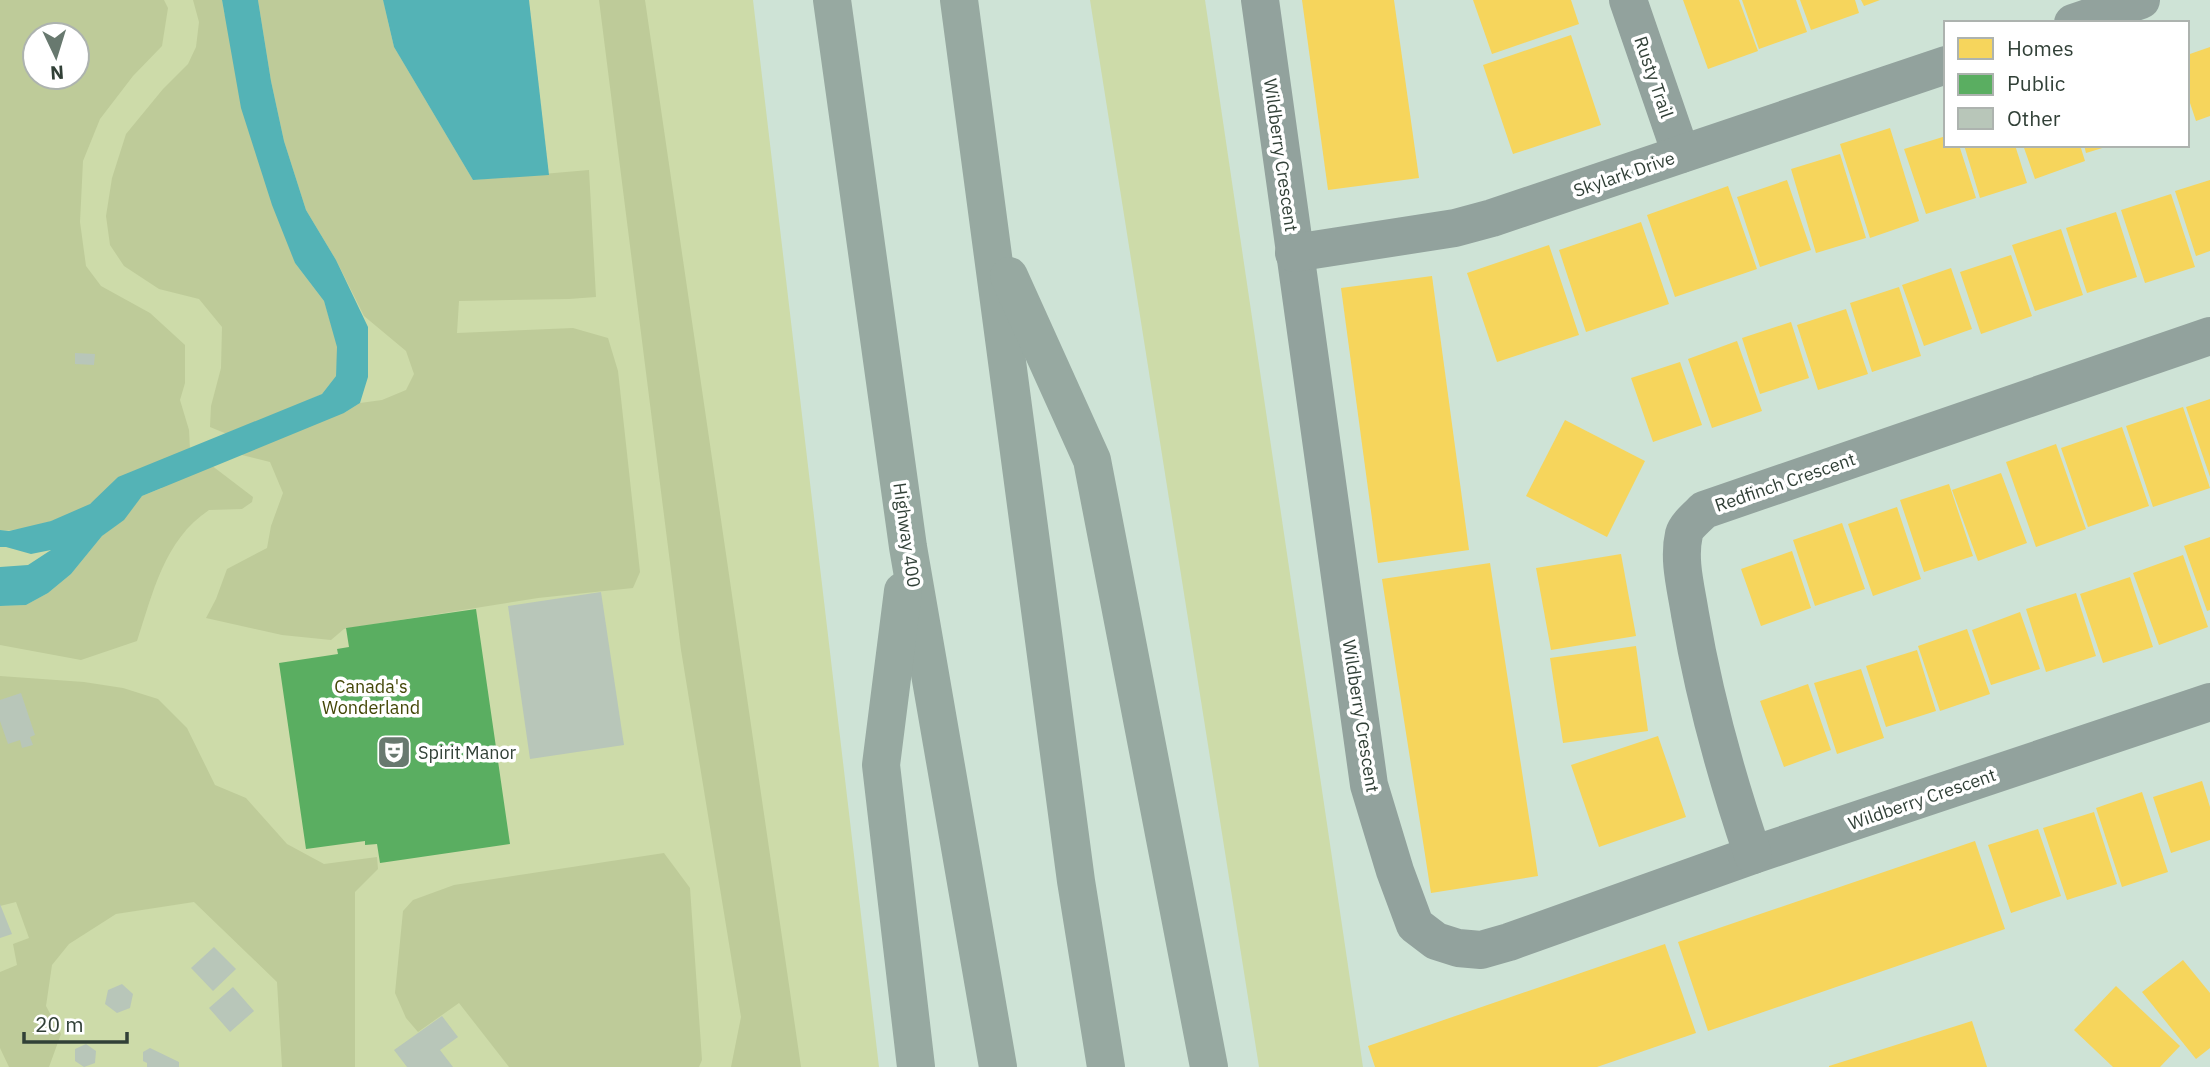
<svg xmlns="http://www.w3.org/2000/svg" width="2210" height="1067" font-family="'IBM Plex Sans',sans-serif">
  <rect width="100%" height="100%" fill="#cee3d6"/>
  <g fill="#cddba9" fill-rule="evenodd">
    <path d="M0,0h753l126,1067h-879zM35,35h42v42h-42z"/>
    <path d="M1090,0h115l158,1067h-104z"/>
  </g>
  <g fill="#becb99" fill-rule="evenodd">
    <path d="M0,0h164l4,8 -6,38 -29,30 -33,43 -17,42 -3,61 6,44 15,20 49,27 35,32v38l-5,17 9,30 1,19 63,48 -1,5 -10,7 -33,1c-45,30 -56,83 -72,131l-56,19 -81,-15v-39l26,-1 22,-12 23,-19 31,-38 22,-17 18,-23 20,-8 -44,-11c-9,9 -18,20 -28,27 -18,12 -69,29 -90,26zM35,35h42v42h-42z"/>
    <path d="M193,0h29l2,12 71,251 29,38 14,46 -2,29 -14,18 -29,13 51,6 16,-10 22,-3 24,-10 8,-16 -8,-23 -42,-35 -28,-56 -30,-50 -22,-69 -13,-60 -13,-81h125l11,47 79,133 116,-10 7,127 -27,2 -110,2 -2,32 116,-5 35,10 10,33 22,201 -7,16 -95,10 -194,31 -13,11 -49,-5 -76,-17 10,-19 11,-30 40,-21 4,-22 12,-33 -13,-31 -28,-7 -15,-21 -17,-7 1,-21 10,-38 1,-41 -23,-28 -40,-10 -35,-23 -14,-21 -4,-29 6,-38 14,-44 37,-45 25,-25 8,-17 3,-25z"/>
    <path d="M599,0h46l156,1067h-70l10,-50 -60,-367z"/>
    <path d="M0,676l84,6 39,6 35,11 29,29 28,57 31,13 41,46 37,20 53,-7 1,12 -23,23v175h-73l-5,-85 -83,-80 -78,12 -47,30 -17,21 -6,41 15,28 -12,33h-40l-9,-19v-76l17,-7 -4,-21 16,-6 -13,-36 -16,4z"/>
    <path d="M664,853l26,35 12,172 -3,7h-190l-50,-64 -41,29 -12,-14 -11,-25 8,-82 10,-11 41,-15z"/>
  </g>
  <g fill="#54b3b6">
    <path d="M222,0h36l13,81 13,60 22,69 30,50 32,67v50l-8,26 -16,10 -202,83 -18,24 -22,16 -31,38 -23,19 -22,12 -26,1v-39l28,-2 23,-15 -20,4 -25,-7h-6v-17l9,1 42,-10 39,-17 28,-27 204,-83 14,-18 1,-29 -13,-46 -29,-38 -23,-58 -31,-97z"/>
    <path d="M383,0h146l20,175 -76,5 -79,-133z"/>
  </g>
  <g fill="#f6d55c">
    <path d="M1302,0h92l25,178 -91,12z"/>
    <path d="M1473,0h98l8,24 -87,30z"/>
    <path d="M1683,0h56l19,51 -50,18z"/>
    <path d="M1742,0h54l11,32 -48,17z"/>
    <path d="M1800,0h55l4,13 -48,17z"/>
    <path d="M1861,0h19l-16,6z"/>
    <path d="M1571,35l30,90 -88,29 -30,-89z"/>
    <path d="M2210,47v69l-14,5 -9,-27v-39z"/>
    <path d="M1890,128l29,93 -49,17 -30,-94z"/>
    <path d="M1946,136v9h13l17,53 -50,16 -22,-65z"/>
    <path d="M1964,145h51l12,38 -47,15z"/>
    <path d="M2023,145h57l5,16 -50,18z"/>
    <path d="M2084,145h25v1l-23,7z"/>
    <path d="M1840,154l26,84 -50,15 -25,-84z"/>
    <path d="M1787,180l24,70 -51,17 -23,-70z"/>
    <path d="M2210,180v71l-14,5 -21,-65z"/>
    <path d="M1728,186l29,83 -82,28 -28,-82z"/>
    <path d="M2171,194l24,73 -50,16 -24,-73z"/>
    <path d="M2116,212l21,65 -50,16 -21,-65z"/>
    <path d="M1641,222l28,82 -83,28 -27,-82z"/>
    <path d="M2061,229l22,66 -48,16 -23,-66z"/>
    <path d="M1549,245l30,90 -82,27 -30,-89z"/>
    <path d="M2011,255l21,61 -51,18 -21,-62z"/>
    <path d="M1951,268l21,61 -48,17 -22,-61z"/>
    <path d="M1432,276l37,274 -91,13 -37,-275z"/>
    <path d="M1899,287l22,69 -49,16 -22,-69z"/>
    <path d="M1846,309l22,65 -50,16 -21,-65z"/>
    <path d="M1791,322l18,56 -49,16 -18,-56z"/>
    <path d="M1737,341l25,70 -50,17 -24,-69z"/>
    <path d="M1680,362l22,63 -49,17 -22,-64z"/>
    <path d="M2210,399v78l-24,-70z"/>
    <path d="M2183,407l27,81 -57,19 -27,-81z"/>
    <path d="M1565,420l80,41 -38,76 -81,-41z"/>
    <path d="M2122,427l27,79 -61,21 -27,-79z"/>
    <path d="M2056,444l30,85 -50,18 -30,-85z"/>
    <path d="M2001,473l26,70 -49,18 -26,-71z"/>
    <path d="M1949,484l24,72 -49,16 -24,-72z"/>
    <path d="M1897,507l24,72 -48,17 -25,-72z"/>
    <path d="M1842,523l23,66 -50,17 -22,-66z"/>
    <path d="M2210,537v73l-3,1 -23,-65z"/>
    <path d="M1792,551l19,57 -50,18 -20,-57z"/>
    <path d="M1621,554l15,82 -85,14 -15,-82z"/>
    <path d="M2183,555l25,72 -49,18 -26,-72z"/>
    <path d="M1490,563l48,313 -107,17 -49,-314z"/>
    <path d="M2130,577l23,70 -50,16 -23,-69z"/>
    <path d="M2076,593l20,63 -50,16 -20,-63z"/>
    <path d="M2020,612l20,57 -49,16 -19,-55z"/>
    <path d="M1967,629l23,65 -50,17 -22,-65z"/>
    <path d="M1636,646l12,85 -85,12 -13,-85z"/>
    <path d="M1917,650l19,61 -50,16 -20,-61z"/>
    <path d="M1861,669l23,69 -47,16 -23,-71z"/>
    <path d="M1808,684l23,66 -47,17 -24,-66z"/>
    <path d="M1658,736l28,81 -87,30 -28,-82z"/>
    <path d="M2202,781l8,26v33l-39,13 -18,-56z"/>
    <path d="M2142,792l26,80 -46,15 -26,-79z"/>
    <path d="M2094,812l23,72 -50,16 -24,-72z"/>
    <path d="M2038,829l23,67 -50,17 -23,-68z"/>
    <path d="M1975,841l30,88 -297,102 -30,-89z"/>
    <path d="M1665,944l31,89 -99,34h-222l-7,-21z"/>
    <path d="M2183,960l27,33v55l-14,11 -54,-67z"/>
    <path d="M2116,986l64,60 -20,21h-47l-39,-37z"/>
    <path d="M1972,1021l15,46h-158v-1z"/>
  </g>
  <path fill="#5aae61" d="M476,609l34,235 -130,19 -3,-19 -12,1v-4l-59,8 -27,-186 59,-9 -1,-5 12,-2 -3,-19z"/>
  <g fill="#b8c6b9">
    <path d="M75,353l20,1 -1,11 -19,-1z"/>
    <path d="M601,592l23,153 -94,14 -22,-153z"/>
    <path d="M21,693l14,42 -5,2 3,8 -11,3 -2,-8 -12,4 -8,-23v-21z"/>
    <path d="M0,904l12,30 -12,4z"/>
    <path d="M214,947l22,22 -23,22 -22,-23z"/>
    <path d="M122,984l11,10 -3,14 -13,5 -12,-9 3,-14z"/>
    <path d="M233,987l21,24 -24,21 -21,-24z"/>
    <path d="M442,1016l16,21 -18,13 13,17h-46l-13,-17z"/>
    <path d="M86,1044l10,7 -1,12 -11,4 -9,-6v-12z"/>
    <path d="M150,1048l29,14v5h-32v-4l-4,-2v-9z"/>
  </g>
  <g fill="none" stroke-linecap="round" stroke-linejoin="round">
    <g stroke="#92a29d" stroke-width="38">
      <path d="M1260,0l109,785 26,86 20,54 21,16 22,7 23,2 28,-8 244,-87 457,-153"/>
      <path d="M1628,0l53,154"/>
      <path d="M2073,23l68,-23"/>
      <path d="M1294,253l161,-25 37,-10 454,-153"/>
      <path d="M1753,855c-27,-79 -49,-159 -63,-241 -4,-26 -12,-54 -6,-80 2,-8 14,-18 20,-24l506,-174"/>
    </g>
    <g stroke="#97a9a1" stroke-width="38">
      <path d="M832,0l76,547 90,520"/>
      <path d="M959,0l117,881 30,186"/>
      <path d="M1009,276l83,184 117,607"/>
      <path d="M903,591l-22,174 35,302"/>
    </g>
  </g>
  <defs>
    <g id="theatre-square" transform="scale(1.75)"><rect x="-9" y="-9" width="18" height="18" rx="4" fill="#68796f" stroke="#fff"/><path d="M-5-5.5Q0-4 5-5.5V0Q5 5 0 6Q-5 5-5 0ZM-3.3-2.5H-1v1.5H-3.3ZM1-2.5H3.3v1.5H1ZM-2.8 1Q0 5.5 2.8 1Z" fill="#fff"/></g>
  </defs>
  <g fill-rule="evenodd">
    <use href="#theatre-square" x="394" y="752"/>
  </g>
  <g text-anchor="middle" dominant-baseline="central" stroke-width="7" stroke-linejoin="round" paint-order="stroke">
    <g font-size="18" fill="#314037" stroke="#fff">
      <text transform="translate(1654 77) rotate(71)">Rusty Trail</text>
      <text transform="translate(1281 155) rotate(82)">Wildberry Crescent</text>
      <text transform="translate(1624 174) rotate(-19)">Skylark Drive</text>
      <text transform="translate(1785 482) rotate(-19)">Redfinch Crescent</text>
      <text transform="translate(907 535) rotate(82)">Highway 400</text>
      <text transform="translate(1361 716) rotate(81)">Wildberry Crescent</text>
      <text transform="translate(1922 799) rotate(-19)">Wildberry Crescent</text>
    </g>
    <g font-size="18" fill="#444708" stroke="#fff">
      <text x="371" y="686">Canada's<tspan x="371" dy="21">Wonderland</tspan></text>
    </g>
    <g font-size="18" fill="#314037" stroke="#fff" text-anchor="start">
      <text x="418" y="752">Spirit Manor</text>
    </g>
  </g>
  <rect x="1944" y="21" width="245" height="126" fill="#ffffff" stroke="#adb3af" stroke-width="2"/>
  <rect x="1958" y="38" width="35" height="21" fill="#f6d55c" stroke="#adb3af" stroke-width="2"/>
  <text x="2007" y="56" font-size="21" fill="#314037">Homes</text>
  <rect x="1958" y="74" width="35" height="21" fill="#5aae61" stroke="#adb3af" stroke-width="2"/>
  <text x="2007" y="91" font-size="21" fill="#314037">Public</text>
  <rect x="1958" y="108" width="35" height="21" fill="#b8c6b9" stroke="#adb3af" stroke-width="2"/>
  <text x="2007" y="126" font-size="21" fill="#314037">Other</text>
  <g transform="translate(56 56) rotate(176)"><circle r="33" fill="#ffffff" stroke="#adb3af" stroke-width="2"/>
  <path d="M0-5L12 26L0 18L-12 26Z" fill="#68796f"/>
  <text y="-10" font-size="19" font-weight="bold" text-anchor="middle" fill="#314037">N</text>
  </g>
  <path d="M24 1032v10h103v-10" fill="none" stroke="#314037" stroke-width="3.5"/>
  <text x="35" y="1032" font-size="21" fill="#314037" stroke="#ffffff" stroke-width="5" paint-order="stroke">20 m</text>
</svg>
